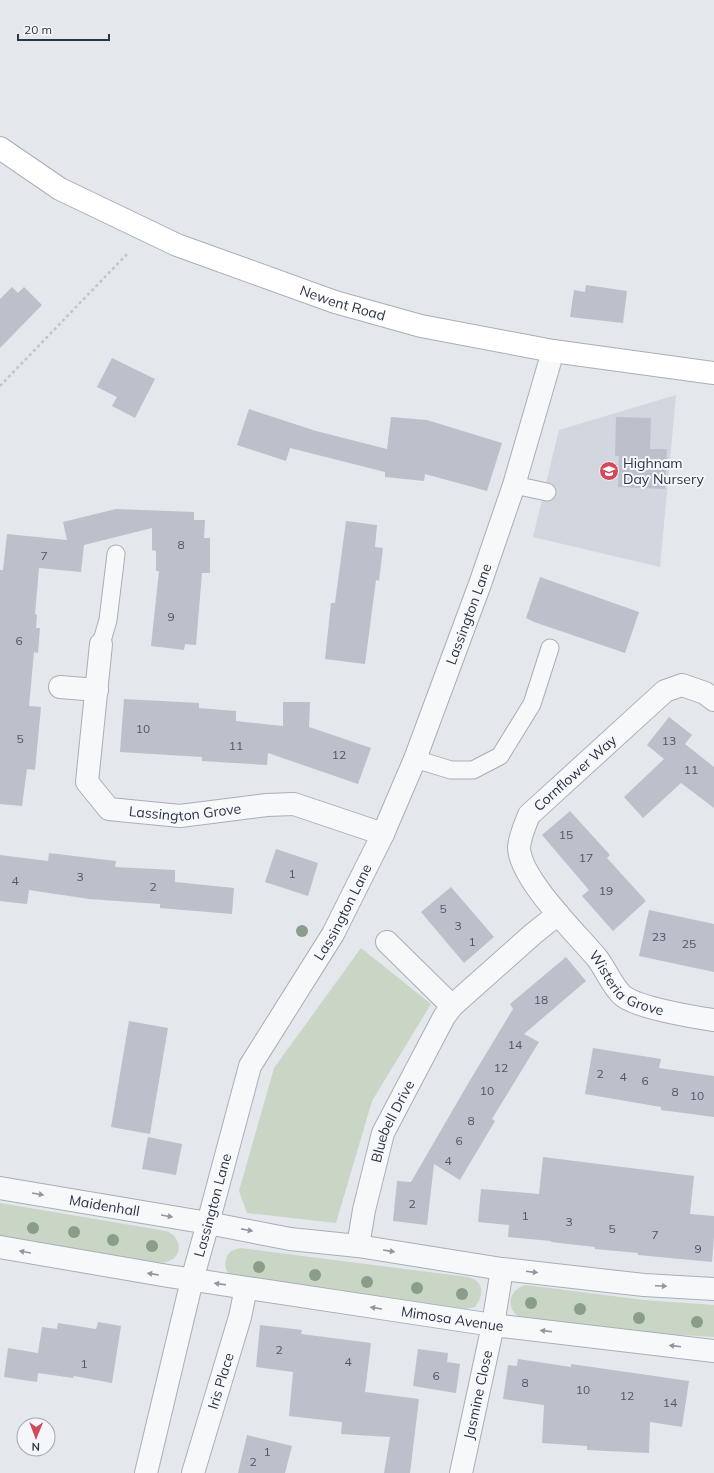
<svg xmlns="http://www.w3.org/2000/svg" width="714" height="1473" font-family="Mulish,sans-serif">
  <rect width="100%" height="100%" fill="#e4e7ec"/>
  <path fill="#d2d6de" d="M676,395l-16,172 -127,-30 26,-107z"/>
  <g fill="#c9d6c5">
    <path d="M361,948l70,56 -59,97 -36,122 -89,-10 -8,-22 35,-123z"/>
    <path d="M0,1203l166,28c12,4 18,19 7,28 -5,3 -10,4 -16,4l-157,-26z"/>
    <path d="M241,1248l227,29c17,5 16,18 7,30l-10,2 -203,-26c-6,-2 -27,-4 -31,-7 -7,-5 -7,-17 -2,-23 3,-3 7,-4 12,-5z"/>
    <path d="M526,1285l118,15 70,5v32l-81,-5 -114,-15c-15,-11 -9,-28 7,-32z"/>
  </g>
  <g fill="#bbc0ca">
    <path d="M586,285l41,6 -4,32 -53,-6 4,-27 11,2z"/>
    <path d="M12,287l6,6 6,-6 18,18 -42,43v-49z"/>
    <path d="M112,358l43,21 -20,39 -23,-12 5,-9 -20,-10z"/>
    <path d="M249,409l67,22 71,18 4,-32 36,3 75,23 -15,48 -62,-17 -1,7 -39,-4v-5l-95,-24 -4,13 -49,-16z"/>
    <path d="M616,417l35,1 -1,31h17l-2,40 -47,-2 1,-31h-4z"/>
    <path d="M116,509l78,3v8h11l-1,18h6v35h-8l-6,72 -11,-1 -1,6 -33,-4 8,-75h-3v-20l-4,-1v-22l-68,17 -3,27 -42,-4 -4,46 2,1 -1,13h4l-2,25 -4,-1 -5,54 12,1 -6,63 -8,-1 -5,37 -22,-2v-234h3l4,-36 60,6 -4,-18z"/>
    <path d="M346,521l31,4 -2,22 8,1 -4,33 -3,-1 -11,84 -40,-5 6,-56h4z"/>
    <path d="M540,577l99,35 -14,41 -91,-31 -8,-4z"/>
    <path d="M124,699l75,4v5l37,3v10l47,5v-24h27l-1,25 62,21 -13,36 -90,-31 -1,12 -65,-4v-4l-82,-5z"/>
    <path d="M669,717l23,18 -7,9 29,23v41l-33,-25 -38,35 -19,-21 40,-38 -17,-14z"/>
    <path d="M570,811l40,44 -3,3 39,43 -33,30 -31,-35 7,-6 -47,-55z"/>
    <path d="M276,849l42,14 -10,33 -43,-14z"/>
    <path d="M49,853l67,8 -1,6 60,3v12l59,6 -2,26 -72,-6v-4l-71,-5 -60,-9 -2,14 -27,-3v-46l48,6z"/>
    <path d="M451,887l43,50 -30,26 -43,-51z"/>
    <path d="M649,910l65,14v48l-75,-16z"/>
    <path d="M566,957l20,24 -62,53 15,8 -47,77 3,2 -35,59 -26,-16 -7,61 -34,-4 4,-40 14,1 58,-100 44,-73 -3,-5z"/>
    <path d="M129,1021l39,7 -18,106 -39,-7z"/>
    <path d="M593,1048l68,11 -2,9 55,8v41l-53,-7v-3l-76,-13z"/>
    <path d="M148,1137l34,7 -6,31 -34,-6z"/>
    <path d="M543,1157l151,19 -4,38 24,2v21l-2,25 -74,-7v-2l-43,-4v-2l-44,-5v-1l-43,-4 1,-12 -31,-3 3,-33 58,5z"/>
    <path d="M98,1322l23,4 -9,57 -38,-7 -1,2 -35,-5 -1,9 -33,-5 4,-29 30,5 4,-26 15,2 1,-6 38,6z"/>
    <path d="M260,1325l42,5 -1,4 70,9 -6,49 54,7 -9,74h-26l6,-36 -49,-3 1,-12 -53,-6 4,-44 -37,-5z"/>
    <path d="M418,1349l30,4 -1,9 13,2 -4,29 -43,-7z"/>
    <path d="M518,1359l53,8v-3l118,17 -7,46 -32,-5 -1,31 -62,-3v-4l-45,-3 2,-38 -41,-6 5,-34 9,1z"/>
    <path d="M247,1435l45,11 -7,27h-47z"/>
  </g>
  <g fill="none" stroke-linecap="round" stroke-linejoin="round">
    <g stroke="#a9aeb7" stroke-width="19">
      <g id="service">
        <path d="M514,485l33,7"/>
        <path d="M101,644l7,-24 8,-66"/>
        <path d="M415,759l36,11h22l27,-14 32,-52 18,-56"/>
      </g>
    </g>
    <g stroke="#a9aeb7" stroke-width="24">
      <g id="minor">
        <path id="s1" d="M101,644l-14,138 22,27 71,7 87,-11 27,-1 89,30"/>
        <path d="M60,687l37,3"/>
        <path id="s2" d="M714,700l-9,-7 -23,-8 -17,6 -136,124c-4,10 -9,21 -10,32 0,31 58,87 78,111 8,10 16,30 26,38 16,12 70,21 91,24"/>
        <path d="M387,942l65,64"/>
        <path id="s3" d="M0,1188l208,35 82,16 68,7 144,23 142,16 70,4"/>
        <path id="s4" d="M358,1246l6,-36 19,-77 61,-116 8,-11 81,-72 25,-20"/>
        <path id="s5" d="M0,1247l168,29 325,49 221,26"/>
        <path id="s6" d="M146,1473l46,-193 16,-57 42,-157 83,-132 50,-100 32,-75 65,-175 34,-99 39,-134"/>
        <path id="s7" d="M193,1473l47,-156 6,-29"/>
        <path id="s8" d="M461,1473l32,-148 9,-56"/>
      </g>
    </g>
    <g stroke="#a9aeb7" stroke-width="24">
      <g id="secondary">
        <path id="s9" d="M0,148l60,41 117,56 158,57 86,24 132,25 161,22"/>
      </g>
    </g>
    <path stroke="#c2c5cb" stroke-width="2.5" stroke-dasharray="3 3" stroke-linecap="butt" d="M0,386l129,-134"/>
    <use href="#service" stroke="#f7f8fa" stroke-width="17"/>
    <use href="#minor" stroke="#f7f8fa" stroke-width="22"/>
    <use href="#secondary" stroke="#fff" stroke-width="22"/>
  </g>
  <g fill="#899d89">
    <circle cx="302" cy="931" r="6"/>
    <circle cx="33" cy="1228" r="6"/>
    <circle cx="74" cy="1232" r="6"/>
    <circle cx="113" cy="1240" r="6"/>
    <circle cx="152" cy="1246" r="6"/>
    <circle cx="259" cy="1267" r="6"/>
    <circle cx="315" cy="1275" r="6"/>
    <circle cx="367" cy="1282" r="6"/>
    <circle cx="417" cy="1288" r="6"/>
    <circle cx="462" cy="1294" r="6"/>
    <circle cx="531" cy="1303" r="6"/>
    <circle cx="580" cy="1309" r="6"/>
    <circle cx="639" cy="1318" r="6"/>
    <circle cx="697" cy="1322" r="6"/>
  </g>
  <defs><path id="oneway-solid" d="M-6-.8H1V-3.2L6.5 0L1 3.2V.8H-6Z"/></defs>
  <g fill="#9196a0">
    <use href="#oneway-solid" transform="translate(38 1194) rotate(10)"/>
    <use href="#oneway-solid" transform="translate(167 1216) rotate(10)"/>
    <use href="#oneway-solid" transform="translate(247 1230) rotate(11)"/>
    <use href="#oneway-solid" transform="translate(389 1251) rotate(9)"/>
    <use href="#oneway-solid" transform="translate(25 1252) rotate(-170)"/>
    <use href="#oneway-solid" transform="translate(532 1272) rotate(7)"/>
    <use href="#oneway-solid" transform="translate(153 1274) rotate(-171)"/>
    <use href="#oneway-solid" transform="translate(220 1284) rotate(-172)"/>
    <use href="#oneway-solid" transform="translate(661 1286) rotate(3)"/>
    <use href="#oneway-solid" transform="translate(376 1308) rotate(-171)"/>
    <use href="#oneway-solid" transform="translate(546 1331) rotate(-173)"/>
    <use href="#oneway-solid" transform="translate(675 1346) rotate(-173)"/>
  </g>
  <defs>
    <g id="school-disc" transform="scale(1)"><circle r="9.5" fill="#d1495b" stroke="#f4f6f9"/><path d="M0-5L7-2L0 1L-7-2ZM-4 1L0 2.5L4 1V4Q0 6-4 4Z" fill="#fff"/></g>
  </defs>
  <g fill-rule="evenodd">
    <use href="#school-disc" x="609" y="471"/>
  </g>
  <g text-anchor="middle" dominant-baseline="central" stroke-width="4" stroke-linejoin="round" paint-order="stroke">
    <g font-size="12" fill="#4f5766">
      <text x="181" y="544">8</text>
      <text x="44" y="555">7</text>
      <text x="171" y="616">9</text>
      <text x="19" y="640">6</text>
      <text x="143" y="728">10</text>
      <text x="20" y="738">5</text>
      <text x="669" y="740">13</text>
      <text x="236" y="745">11</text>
      <text x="339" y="754">12</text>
      <text x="691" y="769">11</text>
      <text x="566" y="834">15</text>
      <text x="586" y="857">17</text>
      <text x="292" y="873">1</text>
      <text x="80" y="876">3</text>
      <text x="15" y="880">4</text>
      <text x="153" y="886">2</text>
      <text x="606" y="890">19</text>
      <text x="443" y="908">5</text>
      <text x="458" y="925">3</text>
      <text x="659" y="936">23</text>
      <text x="472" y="941">1</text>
      <text x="689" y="943">25</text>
      <text x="541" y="999">18</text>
      <text x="515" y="1044">14</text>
      <text x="501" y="1067">12</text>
      <text x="600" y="1073">2</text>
      <text x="623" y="1076">4</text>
      <text x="645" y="1080">6</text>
      <text x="487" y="1090">10</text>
      <text x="675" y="1091">8</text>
      <text x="697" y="1095">10</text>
      <text x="471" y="1120">8</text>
      <text x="459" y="1140">6</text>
      <text x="448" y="1160">4</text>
      <text x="412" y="1203">2</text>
      <text x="525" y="1215">1</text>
      <text x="569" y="1221">3</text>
      <text x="612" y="1228">5</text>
      <text x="655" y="1234">7</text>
      <text x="698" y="1248">9</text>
      <text x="279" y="1349">2</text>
      <text x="348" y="1361">4</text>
      <text x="84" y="1363">1</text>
      <text x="436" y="1375">6</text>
      <text x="525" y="1382">8</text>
      <text x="583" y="1389">10</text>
      <text x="627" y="1395">12</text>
      <text x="670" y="1402">14</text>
      <text x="267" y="1451">1</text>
      <text x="253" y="1461">2</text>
    </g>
    <g font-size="14" fill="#2b3445" stroke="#f4f6f9">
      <text stroke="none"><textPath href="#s9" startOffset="378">Newent Road</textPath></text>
      <text stroke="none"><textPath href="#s6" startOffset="924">Lassington Lane</textPath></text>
      <text transform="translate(575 773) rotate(-42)">Cornflower Way</text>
      <text stroke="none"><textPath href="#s1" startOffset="250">Lassington Grove</textPath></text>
      <text stroke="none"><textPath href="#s6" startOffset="600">Lassington Lane</textPath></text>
      <text stroke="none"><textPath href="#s2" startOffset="450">Wisteria Grove</textPath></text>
      <text stroke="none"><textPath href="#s4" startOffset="130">Bluebell Drive</textPath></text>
      <text stroke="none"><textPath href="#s3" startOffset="106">Maidenhall</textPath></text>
      <text stroke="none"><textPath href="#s6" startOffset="276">Lassington Lane</textPath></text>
      <text stroke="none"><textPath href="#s5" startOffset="458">Mimosa Avenue</textPath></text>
      <text stroke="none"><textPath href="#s7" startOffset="96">Iris Place</textPath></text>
      <text stroke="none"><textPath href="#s8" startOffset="80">Jasmine Close</textPath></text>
    </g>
    <g font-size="14" fill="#2b3445" stroke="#f4f6f9" text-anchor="start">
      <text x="623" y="463">Highnam<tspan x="623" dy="16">Day Nursery</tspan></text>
    </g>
  </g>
  <g transform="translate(36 1437) rotate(181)"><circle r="19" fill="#f4f6f9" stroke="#a4a8b1"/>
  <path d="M0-3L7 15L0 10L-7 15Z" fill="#d1495b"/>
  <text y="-6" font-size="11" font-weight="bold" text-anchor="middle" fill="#2b3445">N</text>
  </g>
  <path d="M18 34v6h91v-6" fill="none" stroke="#2b3445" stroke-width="2"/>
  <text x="24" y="34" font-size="12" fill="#2b3445" stroke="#f4f6f9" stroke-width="3" paint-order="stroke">20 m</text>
</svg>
